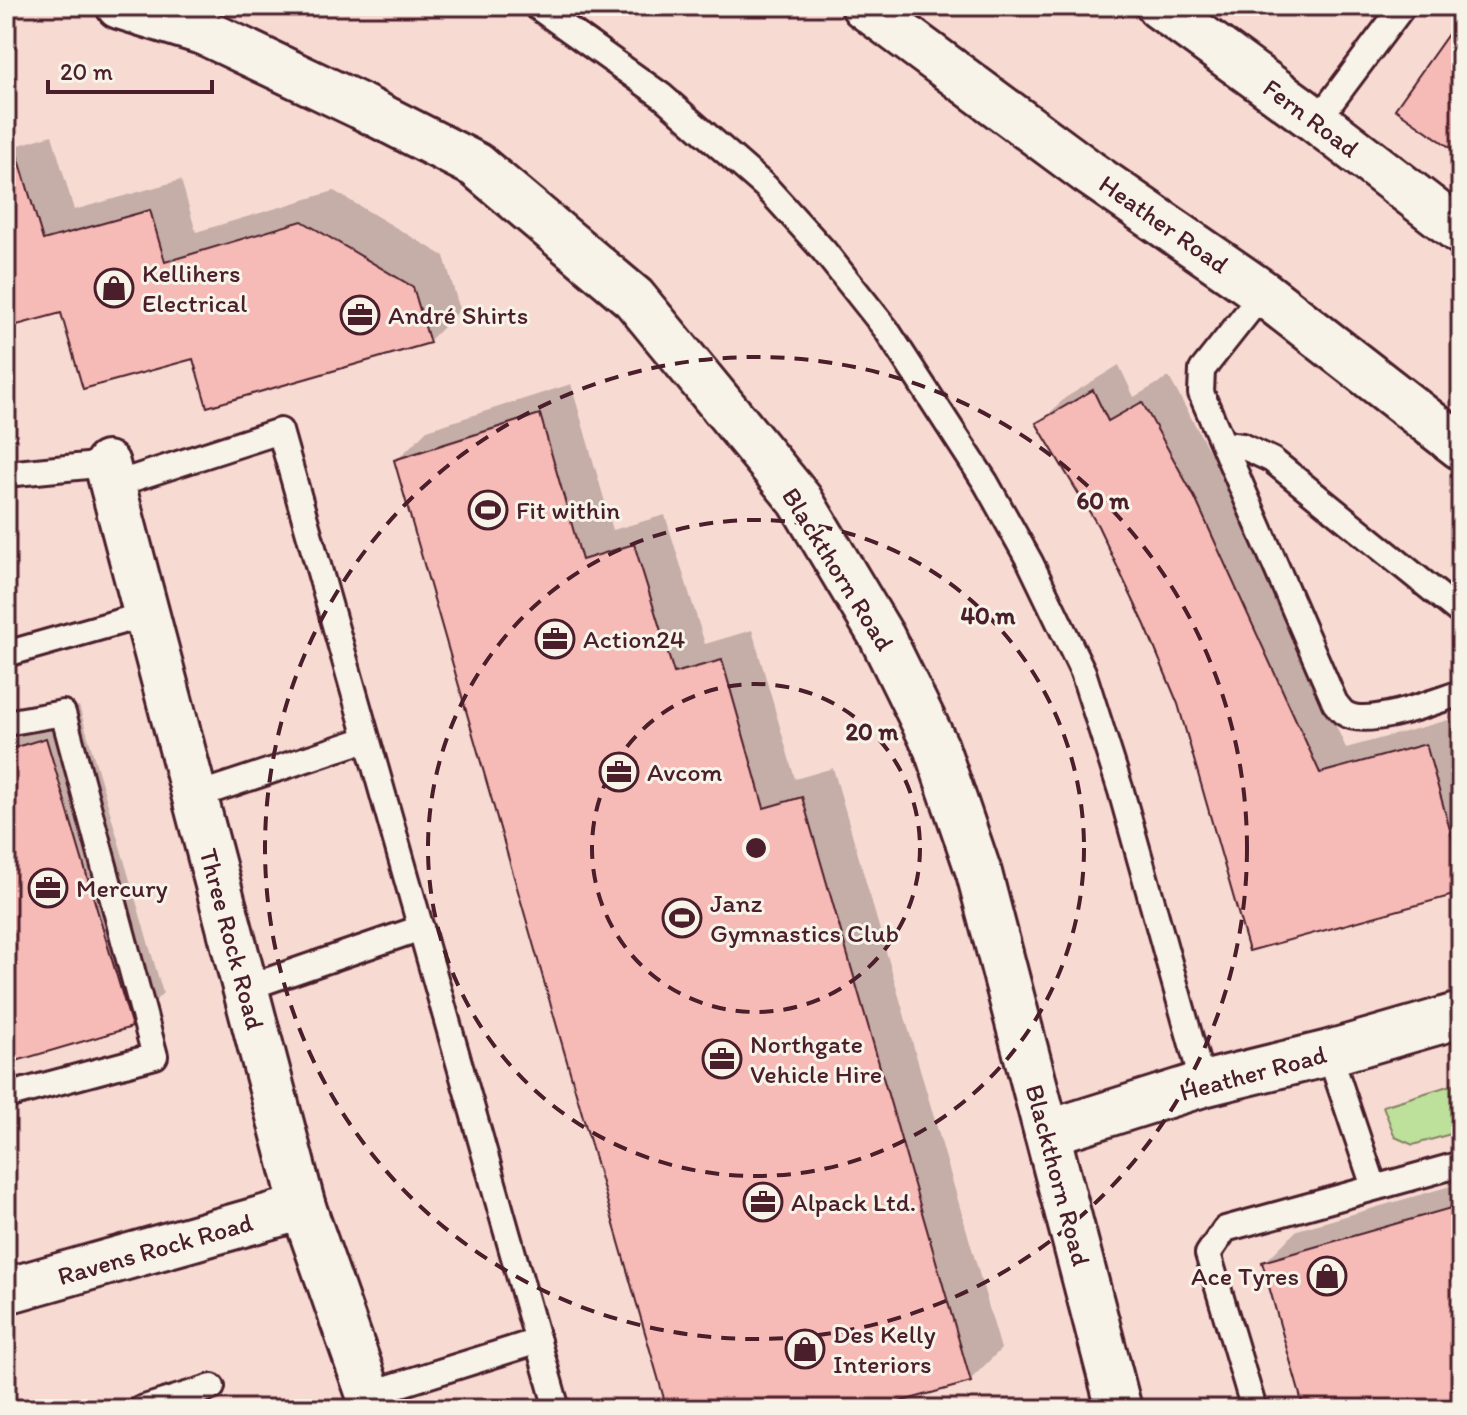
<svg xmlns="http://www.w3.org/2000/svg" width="1467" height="1415" font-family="Itim,sans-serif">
  <rect width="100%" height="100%" fill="#f7e8de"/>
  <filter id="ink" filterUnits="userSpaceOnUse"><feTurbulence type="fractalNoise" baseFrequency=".0125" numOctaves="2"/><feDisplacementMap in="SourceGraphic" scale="16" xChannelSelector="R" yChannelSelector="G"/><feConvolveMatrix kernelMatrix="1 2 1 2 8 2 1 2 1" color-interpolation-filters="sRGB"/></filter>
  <g filter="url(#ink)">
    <rect fill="#f7dad2" x="6" y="6" width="1455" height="1403"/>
    <path fill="#bde19b" stroke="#848063" stroke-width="2" d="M1461,1082v49l-48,14 -18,-8 -12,-31z"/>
    <g fill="#0003">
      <path d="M52,135l22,75 107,-30 15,52 138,-41 110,65 16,54 -31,31 -234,15 -133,-46 -56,16v-177z"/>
      <path d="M1119,365l15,32 35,-20 51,94 126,277 106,-29 9,32v140l-281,-187 -33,-80 -48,-99 -60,-101 26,-26z"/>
      <path d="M571,384l42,146 52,-15 40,129 47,-14 43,149 38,-11 168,581 -31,31 -104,29h-197l-273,-948 31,-31z"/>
      <path d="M79,706l84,287 -32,32 -125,37v-334z"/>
      <path d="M1461,1183v226h-155l-42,-146 33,-33z"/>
    </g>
    <g fill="#f7bbb7" stroke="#4a1f2b" stroke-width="2">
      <path d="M1461,16v139l-66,-46z"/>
      <path d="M18,156l25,84 107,-30 15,52 137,-41 111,66 17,56 -223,64 -14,-48 -110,30 -22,-76 -55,15v-170z"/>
      <path d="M1093,390l15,31 34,-19 53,96 125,275 106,-29 35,125v24l-212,58 -71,-247 -33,-79 -47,-99 -62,-103z"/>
      <path d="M540,414l42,146 52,-16 40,129 48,-13 42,148 38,-11 169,585 -97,27h-207l-273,-949z"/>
      <path d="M46,738l86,289 -126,37v-314z"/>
      <path d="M1461,1205v204h-157l-42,-147z"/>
    </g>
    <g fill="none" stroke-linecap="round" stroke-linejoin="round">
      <g stroke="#4a1f2b" stroke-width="30">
        <g id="lane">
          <path d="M536,6l126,90 104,91 58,64 62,78 100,154 44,79 53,110 38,119 82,293"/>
          <path d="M1317,121l86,-115"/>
          <path d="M1263,293l-61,77 -1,23 134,310c3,3 5,7 9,10 23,16 91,-12 117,-20"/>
          <path d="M1224,444l18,2 30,14 189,153"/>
          <path d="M6,474l101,-10"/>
          <path d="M113,485l167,-54 277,978"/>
          <path d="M6,654l141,-40"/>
          <path d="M6,723l57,-10 92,343 -149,40"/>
          <path d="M195,796l172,-57"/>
          <path d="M246,988l175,-60"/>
          <path d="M1329,1053l45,134"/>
          <path d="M369,1394l169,-53"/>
          <path d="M141,1409l71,-22"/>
          <path d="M1254,1409l-46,-155 17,-25 236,-65"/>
        </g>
      </g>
      <g stroke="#4a1f2b" stroke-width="50">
        <g id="street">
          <path d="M864,6l224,166 175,121 198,154"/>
          <path d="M1159,6l158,115 144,111"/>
          <path d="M107,464l196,743 71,202"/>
          <path d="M1047,1133l156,-49 126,-31 132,-38"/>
          <path d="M6,1291l297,-84"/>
        </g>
      </g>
      <g stroke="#4a1f2b" stroke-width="50">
        <path id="secondary" d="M119,6l87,27 154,73 116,59 158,133 166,202 82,137 54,110 43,126 140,536"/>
      </g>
      <use href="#lane" stroke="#f7f3e8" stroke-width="24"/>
      <use href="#street" stroke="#f7f3e8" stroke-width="44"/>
      <use href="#secondary" stroke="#f7f3e8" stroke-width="44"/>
    </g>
  </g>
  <g fill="none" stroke="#4a1f2b" stroke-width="4" stroke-dasharray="14 10">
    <circle cx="756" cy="848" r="164"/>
    <circle cx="756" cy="848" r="328"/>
    <circle cx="756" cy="848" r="491"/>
  </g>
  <defs>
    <g id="shop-ring" transform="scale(2)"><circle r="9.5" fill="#f7f3e8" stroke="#4a1f2b" stroke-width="1.5"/><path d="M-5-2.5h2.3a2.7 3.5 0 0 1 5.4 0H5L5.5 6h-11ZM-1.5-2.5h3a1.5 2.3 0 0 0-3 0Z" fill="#4a1f2b"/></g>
    <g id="office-ring" transform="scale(2)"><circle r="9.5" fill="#f7f3e8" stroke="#4a1f2b" stroke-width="1.5"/><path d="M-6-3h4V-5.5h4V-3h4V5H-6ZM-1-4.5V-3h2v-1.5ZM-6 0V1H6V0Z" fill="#4a1f2b"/></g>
    <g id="stadium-ring" transform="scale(2)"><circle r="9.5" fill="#f7f3e8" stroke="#4a1f2b" stroke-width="1.5"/><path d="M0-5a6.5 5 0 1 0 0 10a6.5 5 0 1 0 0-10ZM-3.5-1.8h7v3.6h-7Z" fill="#4a1f2b"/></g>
  </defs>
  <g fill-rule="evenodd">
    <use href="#shop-ring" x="114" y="288"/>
    <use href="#office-ring" x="360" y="315"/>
    <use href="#stadium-ring" x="488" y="510"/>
    <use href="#office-ring" x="555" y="639"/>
    <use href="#office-ring" x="619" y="772"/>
    <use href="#office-ring" x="48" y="888"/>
    <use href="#stadium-ring" x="682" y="918"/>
    <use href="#office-ring" x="722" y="1059"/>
    <use href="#office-ring" x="763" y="1202"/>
    <use href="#shop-ring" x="1327" y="1276"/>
    <use href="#shop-ring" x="805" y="1349"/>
  </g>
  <g text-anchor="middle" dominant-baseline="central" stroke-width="6" stroke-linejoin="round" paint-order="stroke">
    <g font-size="26" fill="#4a1f2b" stroke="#f7f3e8">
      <text transform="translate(1311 118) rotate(37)">Fern Road</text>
      <text transform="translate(1164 224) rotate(35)">Heather Road</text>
      <text transform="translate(838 569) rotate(58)">Blackthorn Road</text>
      <text transform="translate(232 939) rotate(75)">Three Rock Road</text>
      <text transform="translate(1253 1073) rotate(-15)">Heather Road</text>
      <text transform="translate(1058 1175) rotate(75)">Blackthorn Road</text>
      <text transform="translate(155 1249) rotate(-16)">Ravens Rock Road</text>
    </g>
    <g font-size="26" fill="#4a1f2b" stroke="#f7f3e8" text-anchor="start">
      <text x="142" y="273">Kellihers<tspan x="142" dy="30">Electrical</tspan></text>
      <text x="388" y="315">André Shirts</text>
      <text x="516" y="510">Fit within</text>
      <text x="583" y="639">Action24</text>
      <text x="647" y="772">Avcom</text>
      <text x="76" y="888">Mercury</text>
      <text x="710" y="903">Janz<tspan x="710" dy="30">Gymnastics Club</tspan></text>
      <text x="750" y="1044">Northgate<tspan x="750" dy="30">Vehicle Hire</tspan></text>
      <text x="791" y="1202">Alpack Ltd.</text>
      <text x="1299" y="1276" text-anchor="end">Ace Tyres</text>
      <text x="833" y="1334">Des Kelly<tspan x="833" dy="30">Interiors</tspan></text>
    </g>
  </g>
  <circle cx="756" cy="848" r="12" fill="#4a1f2b" stroke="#f7f3e8" stroke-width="4"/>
  <g font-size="24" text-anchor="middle" font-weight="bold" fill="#4a1f2b" stroke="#f7f3e8" stroke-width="6" stroke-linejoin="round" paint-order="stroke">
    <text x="1103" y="509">60 m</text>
    <text x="988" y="624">40 m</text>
    <text x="872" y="740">20 m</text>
  </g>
  <rect width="1467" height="1415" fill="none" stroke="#f7f3e8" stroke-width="32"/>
  <rect x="16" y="16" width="1435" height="1383" fill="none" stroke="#4a1f2b" stroke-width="3" filter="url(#ink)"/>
  <path d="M48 80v12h164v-12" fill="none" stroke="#4a1f2b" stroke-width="4"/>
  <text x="60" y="80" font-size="24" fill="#4a1f2b" stroke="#f7f3e8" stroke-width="6" paint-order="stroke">20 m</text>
</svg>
